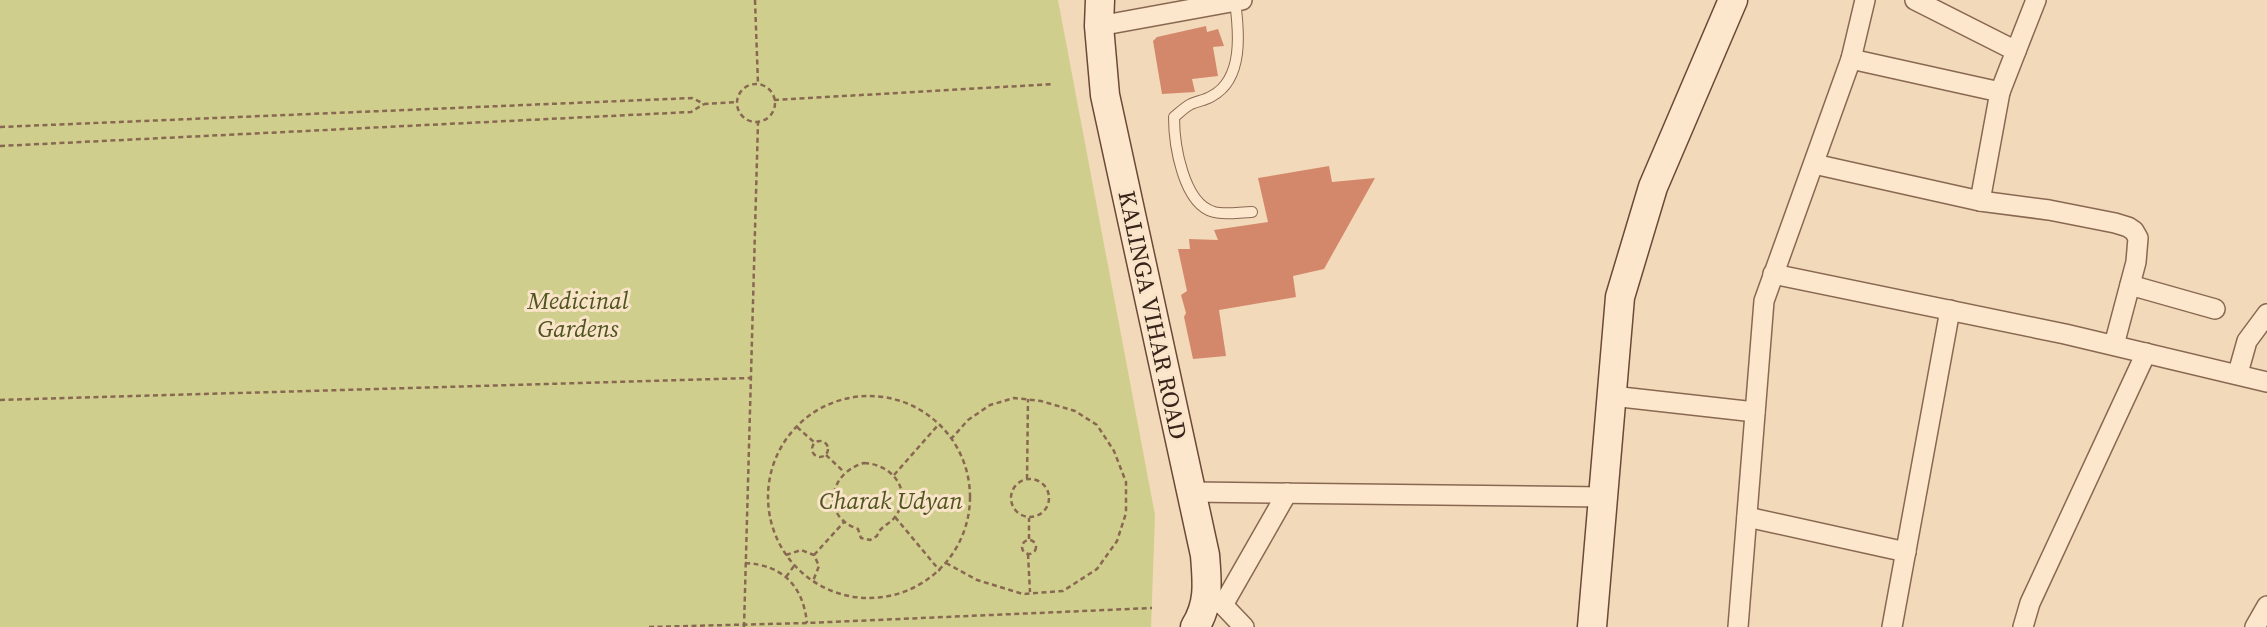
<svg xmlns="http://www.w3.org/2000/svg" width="2267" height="627" font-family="'Source Serif 4',serif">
  <rect width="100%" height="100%" fill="#f2d9b9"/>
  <path fill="#d0ce8d" d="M0,0h1058l97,515 -4,112h-1151z"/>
  <g fill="#d4886b">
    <path d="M1206,26l1,6 11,-3 6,17 -11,1 5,29 -26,3 3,13 -33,2 -9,-53 4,-4z"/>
    <path d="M1329,166l3,16 43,-4 -51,91 -31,7 3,21 -77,13 7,46 -33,3 -9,-42 2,-4 -5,-18 6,-4 -9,-42h12l-1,-10 29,1 -4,-10 54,-8 -10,-44z"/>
  </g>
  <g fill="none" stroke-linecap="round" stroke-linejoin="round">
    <g stroke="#896852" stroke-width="12">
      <path id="lane" d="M1235,1c4,30 9,78 -23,95 -6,4 -14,5 -21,8 -6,3 -12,9 -17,13 0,27 9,87 40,95 11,3 26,0 38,0"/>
    </g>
    <g stroke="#896852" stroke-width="22">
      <g id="street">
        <path d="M1099,26l143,-26"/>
        <path d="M2016,51l20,-51"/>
        <path d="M1851,59l149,33 16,-41 -101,-51"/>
        <path d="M1814,164l166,37 20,-109"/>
        <path d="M1980,201l69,9 66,13 13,4 6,4 4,7 -2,24 -22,83"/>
        <path d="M1773,274l292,60 202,48"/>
        <path d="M2130,285l85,24"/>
        <path d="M2238,373l9,-32 20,-27"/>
        <path d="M1612,396l143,16"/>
        <path d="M1192,492l412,5"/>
        <path d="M1747,517l159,35"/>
        <path d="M1212,598l11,7 21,22"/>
        <path d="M1223,605l64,-112"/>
        <path d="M1738,627l26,-326 87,-242 14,-59"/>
        <path d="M1892,627l58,-317"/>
        <path d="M2023,627l7,-24 116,-250"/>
        <path d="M2255,627l12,-21"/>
      </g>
    </g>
    <g stroke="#6b4936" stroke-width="31">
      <g id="secondary">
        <path d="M1100,0l-1,26 6,69 100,460c2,27 5,48 -10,72"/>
        <path d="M1592,627l28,-330 33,-110 80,-187"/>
      </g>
    </g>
    <g stroke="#896852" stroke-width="2.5" stroke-dasharray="5 3.5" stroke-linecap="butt">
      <path d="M755,0l3,84"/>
      <circle cx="756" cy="103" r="19"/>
      <path d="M774,100l280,-16"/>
      <path d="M0,127l692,-29 12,6 32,-2"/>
      <path d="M0,146l691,-34 13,-8"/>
      <circle cx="869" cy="497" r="101"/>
      <path d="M0,400l750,-22"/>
      <path d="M797,427l18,16"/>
      <circle cx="820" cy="449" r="8"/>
      <path d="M826,455l18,17"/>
      <path d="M864,463c28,1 50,28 31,54 -6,8 -15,9 -18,19l-7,4 -9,-2 -3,-9c-37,-12 -30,-56 6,-66z"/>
      <path d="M894,475l45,-51"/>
      <circle cx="1030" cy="498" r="19"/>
      <path d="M1027,479l1,-80"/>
      <path d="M895,517l45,54"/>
      <path d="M1029,539v-21"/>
      <circle cx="1029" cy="547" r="7"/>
      <path d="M1028,554l2,38"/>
      <path d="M786,555l15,-5 13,5 5,11 -6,15"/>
      <path d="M814,555l30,-33"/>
      <path d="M745,563c38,2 58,23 62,60"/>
      <path d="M946,563l31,17 46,14 40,-3 34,-22 20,-28 9,-28v-31l-12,-31 -17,-26 -22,-14 -34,-10 -27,-3 -24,7 -22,15 -17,19"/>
      <path d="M786,577l8,-11"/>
      <path d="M649,627l158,-4 345,-15"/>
      <path d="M744,627l14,-505"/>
    </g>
    <use href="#lane" stroke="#fce7cc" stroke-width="10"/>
    <use href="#street" stroke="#fce7cc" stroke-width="19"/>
    <use href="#secondary" stroke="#fce7cc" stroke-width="28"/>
  </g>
  <g text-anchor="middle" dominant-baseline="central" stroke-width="6" stroke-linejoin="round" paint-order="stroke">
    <g font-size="24" font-style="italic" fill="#4f551e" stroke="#f9e4c9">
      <text x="578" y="300">Medicinal<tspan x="578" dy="28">Gardens</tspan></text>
      <text x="891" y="500">Charak Udyan</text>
    </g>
    <g font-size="24" fill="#372319" stroke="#f9e4c9">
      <text transform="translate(1153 315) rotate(78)">KALINGA VIHAR ROAD</text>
    </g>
  </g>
</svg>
